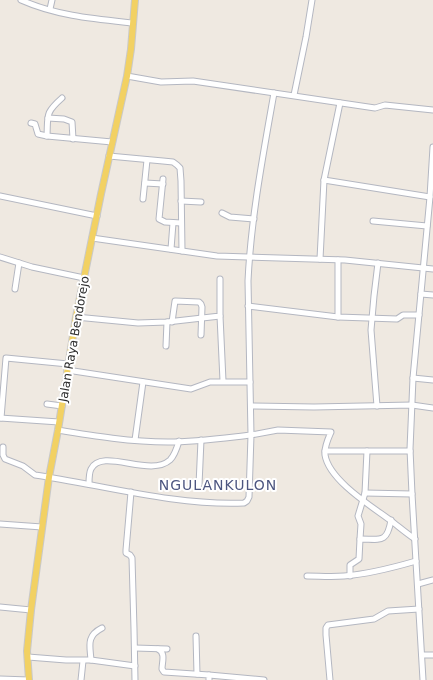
<svg xmlns="http://www.w3.org/2000/svg" width="433" height="680" font-family="'DejaVu Sans',sans-serif">
  <rect width="100%" height="100%" fill="#efe9e1"/>
  <g fill="none" stroke-linecap="round" stroke-linejoin="round">
    <g stroke="#b4b7c1" stroke-width="7">
      <g id="minor">
        <path d="M21,0c36,16 74,19 112,23"/>
        <path d="M50,9l2,-9"/>
        <path d="M127,76l34,6 32,-1 182,27 10,-3 48,5"/>
        <path d="M294,95l12,-58 6,-37"/>
        <path d="M48,118l16,1 8,3 1,17"/>
        <path d="M31,123l4,1 3,10 9,2 65,6"/>
        <path d="M47,136c1,-21 -2,-23 15,-38"/>
        <path d="M109,156l54,5 10,1 4,3 3,3 1,13 1,70"/>
        <path d="M163,179l-4,40 6,3 16,1"/>
        <path d="M324,180l106,17"/>
        <path d="M145,183l18,1"/>
        <path d="M0,196l97,20"/>
        <path d="M143,199l4,-39"/>
        <path d="M181,201l20,1"/>
        <path d="M222,213l8,4 24,2"/>
        <path d="M373,221l54,5"/>
        <path d="M92,238l125,18 128,4 88,9"/>
        <path d="M171,249l2,-26"/>
        <path d="M0,257l32,10 52,11"/>
        <path d="M320,259l4,-79 16,-77"/>
        <path d="M15,289l4,-26"/>
        <path d="M421,294l12,1"/>
        <path d="M248,306l90,11 59,2 6,-4h16"/>
        <path d="M220,316l3,65"/>
        <path d="M76,317l62,6 29,-1 53,-6v-37"/>
        <path d="M338,317v-57"/>
        <path d="M172,322l3,-21 24,1 2,2 1,3 -1,28"/>
        <path d="M166,346l1,-24"/>
        <path d="M67,370l124,19 19,-7h40"/>
        <path d="M413,378l20,2"/>
        <path d="M47,404l15,2"/>
        <path d="M251,406l63,1 98,-2 21,3"/>
        <path d="M377,406l-6,-76 3,-34 4,-33"/>
        <path d="M0,418l59,4"/>
        <path d="M1,418l5,-60 62,6"/>
        <path d="M58,430c36,6 73,12 110,12 28,0 56,-4 83,-7l-3,-154c3,-63 15,-126 26,-188"/>
        <path d="M135,440l8,-58"/>
        <path d="M3,447v8l2,4 18,7 12,9c67,10 141,31 209,28l3,-2 2,-4 2,-62 27,-5 53,2c-3,7 -7,15 -6,23 4,25 46,51 65,65 8,6 16,13 25,19"/>
        <path d="M325,451h85"/>
        <path d="M89,484c0,-5 0,-11 2,-15 11,-22 59,9 79,-9 5,-5 7,-12 9,-19"/>
        <path d="M199,485l2,-45"/>
        <path d="M131,492l-5,58v3l4,2 2,3 2,71 1,51"/>
        <path d="M365,493l47,1"/>
        <path d="M0,524l42,3"/>
        <path d="M360,539l1,-15 -3,-8 7,-23 2,-42"/>
        <path d="M307,576c12,0 24,1 37,0 25,-2 48,-8 72,-15"/>
        <path d="M350,576v-11l9,-6 1,-20c20,0 27,5 31,-19"/>
        <path d="M418,584l15,-4"/>
        <path d="M0,607l31,3"/>
        <path d="M196,636l1,38"/>
        <path d="M135,648l32,1"/>
        <path d="M158,649c8,4 4,13 4,20l2,3 45,3v5"/>
        <path d="M422,655h11"/>
        <path d="M28,657l38,3h25l44,6"/>
        <path d="M91,660c-1,-14 -5,-24 11,-32"/>
        <path d="M209,675l55,5"/>
        <path d="M0,679l29,1"/>
        <path d="M81,680l2,-19"/>
        <path d="M330,680l-4,-45v-7l2,-3 46,-6 14,-8 31,-2"/>
        <path d="M423,680l-11,-186 -2,-45 3,-71 17,-181 3,-50"/>
      </g>
    </g>
    <g stroke="#c9c9c9" stroke-width="8">
      <path id="major" d="M29,680l-2,-29 4,-41 18,-133 9,-47 18,-113 25,-123 26,-118 4,-27 4,-49"/>
    </g>
    <use href="#minor" stroke="#fff" stroke-width="5"/>
    <use href="#major" stroke="#f2d163" stroke-width="6"/>
  </g>
  <g text-anchor="middle" dominant-baseline="central" stroke-width="4" stroke-linejoin="round" paint-order="stroke">
    <g font-size="12" fill="#2e2e2e" stroke="#fff">
      <text transform="translate(74 339) rotate(-80)">Jalan Raya Bendorejo</text>
    </g>
    <g font-size="14" letter-spacing="1" fill="#4d5680" stroke="#fff">
      <text x="218" y="485">NGULANKULON</text>
    </g>
  </g>
</svg>
